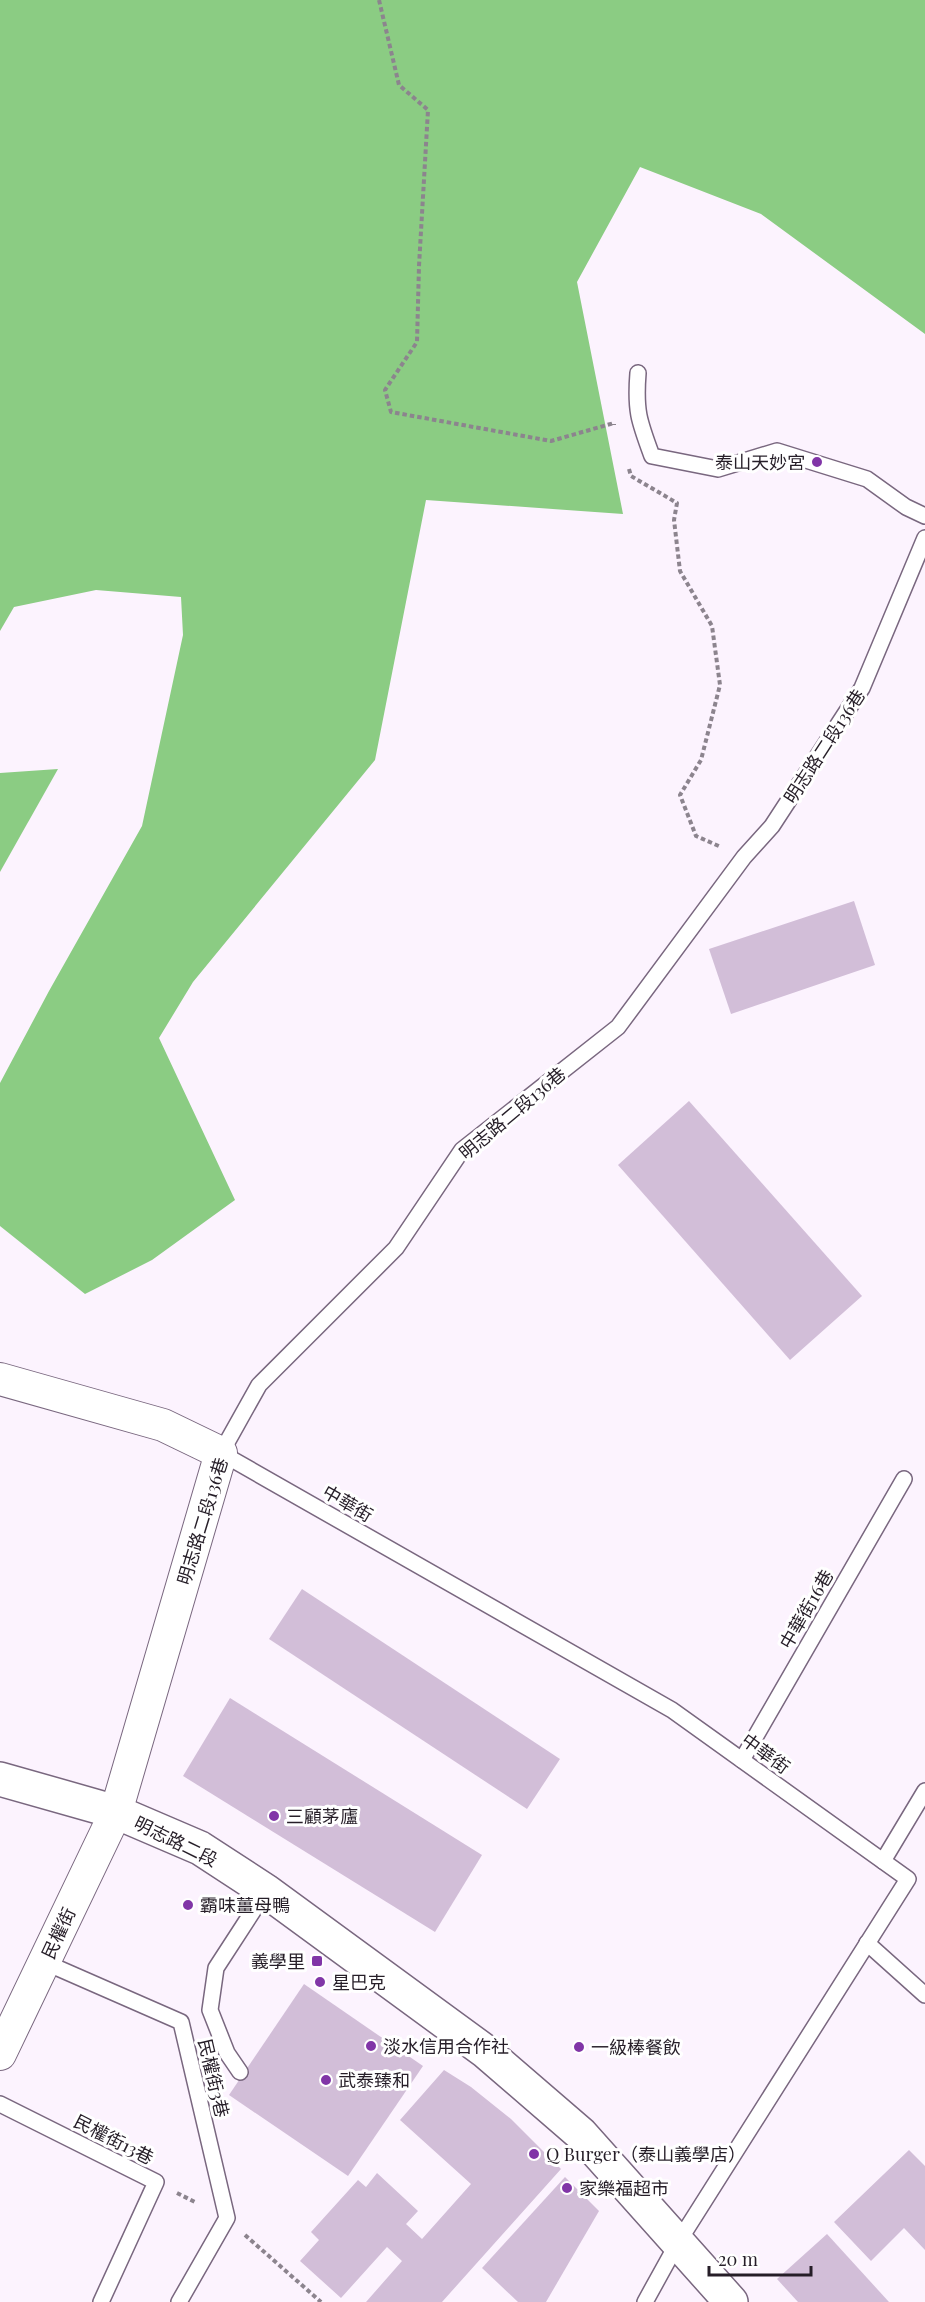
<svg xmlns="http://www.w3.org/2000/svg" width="925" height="2302" font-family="'Playfair Display','Noto Sans TC',serif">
  <rect width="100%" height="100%" fill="#fcf3fe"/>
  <g fill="#8bcc83">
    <path d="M0,0h925v334l-164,-120 -121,-47 -63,115 46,232 -197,-14 -51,260 -182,222 -34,56 76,162 -83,60 -67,34 -85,-68v-143l49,-92 93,-165 41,-191 -2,-38 -85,-7 -82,17 -14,24z"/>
    <path d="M58,769l-58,103v-99z"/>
  </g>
  <g fill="#d2bed8">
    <path d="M854,901l21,64 -144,49 -22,-65z"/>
    <path d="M689,1101l173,195 -72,64 -172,-195z"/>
    <path d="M302,1589l258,170 -33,50 -258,-170z"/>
    <path d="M230,1698l252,157 -47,77 -252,-156z"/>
    <path d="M304,1984l119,82 -75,110 -119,-81z"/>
    <path d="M444,2070l27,17 40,32 50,50 -119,133h-76l36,-41 -15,-14 -46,51 -41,-37 19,-21 -8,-8 47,-52 8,7 11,-14 41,38 -12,13 16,15 49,-55 -71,-64z"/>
    <path d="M909,2150l16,16v84l-21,-22 -33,33 -37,-39z"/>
    <path d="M565,2177l34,34 -53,91h-28l-36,-34z"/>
    <path d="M827,2234l62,68h-91l-21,-23z"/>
  </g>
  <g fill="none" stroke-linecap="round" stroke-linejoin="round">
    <g stroke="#79677f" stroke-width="18">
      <g id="service">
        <path d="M638,373c-3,38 1,48 14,83l66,13 59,-18 90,28 39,28 19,9"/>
        <path d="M742,1760l162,-281"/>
        <path d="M883,1861l42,-70"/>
        <path d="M867,1943l58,52"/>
        <path d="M44,1962l137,60 46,196 -48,84"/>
        <path d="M240,2072l-13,-19 -17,-43 6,-42 50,-77"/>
        <path d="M0,2104l156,78 -55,120"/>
        <path d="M645,2302l32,-58 231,-365 -236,-169 -451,-257 38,-68 137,-137 66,-98 156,-123 126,-170 28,-31 90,-138 63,-150"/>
      </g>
    </g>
    <g stroke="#79677f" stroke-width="34">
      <path id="minor" d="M0,1379l163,46 58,28 -105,359 -116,242"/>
    </g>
    <g stroke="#79677f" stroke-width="36">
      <path id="secondary" d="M0,1779l116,33 84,36 66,43 220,161 95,82 150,168"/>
    </g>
    <g stroke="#8c848e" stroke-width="4" stroke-dasharray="4.5 3" stroke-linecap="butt">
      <path d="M379,0l20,85 29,25 -9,156 -2,76 -32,48 6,22 160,29 63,-18v2"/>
      <path d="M629,469l2,7 46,27 -3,17 6,51 32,55 8,59 -19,75 -21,35 16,41 25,11"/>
      <path d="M177,2193l20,10"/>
      <path d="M245,2235l76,67"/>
    </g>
    <use href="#service" stroke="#fff" stroke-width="15"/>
    <use href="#minor" stroke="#fff" stroke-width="32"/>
    <use href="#secondary" stroke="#fff" stroke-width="33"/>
  </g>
  <g fill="#8135a7" stroke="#fff" stroke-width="2">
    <circle cx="817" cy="462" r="6"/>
    <circle cx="274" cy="1816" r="6"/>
    <circle cx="188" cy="1905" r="6"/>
    <rect x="311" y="1955" width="12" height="12" rx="3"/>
    <circle cx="320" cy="1982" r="6"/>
    <circle cx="371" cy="2046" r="6"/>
    <circle cx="579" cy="2047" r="6"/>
    <circle cx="326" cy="2080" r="6"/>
    <circle cx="534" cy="2154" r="6"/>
    <circle cx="567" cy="2188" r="6"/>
  </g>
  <g text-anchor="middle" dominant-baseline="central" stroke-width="6" stroke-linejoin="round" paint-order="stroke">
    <g font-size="18" fill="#261e28" stroke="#fff" text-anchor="start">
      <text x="805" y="462" text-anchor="end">泰山天妙宮</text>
      <text x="286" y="1816">三顧茅廬</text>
      <text x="200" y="1905">霸味薑母鴨</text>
      <text x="305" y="1961" text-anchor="end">義學里</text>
      <text x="332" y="1982">星巴克</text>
      <text x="383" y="2046">淡水信用合作社</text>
      <text x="591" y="2047">一級棒餐飲</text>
      <text x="338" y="2080">武泰臻和</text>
      <text x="546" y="2154">Q Burger（泰山義學店）</text>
      <text x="579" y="2188">家樂福超市</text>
    </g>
    <g font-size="18" fill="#261e28" stroke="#fff">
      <text transform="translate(824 746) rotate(-57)">明志路二段136巷</text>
      <text transform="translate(512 1113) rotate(-40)">明志路二段136巷</text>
      <text transform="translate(348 1503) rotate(30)">中華街</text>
      <text transform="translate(202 1521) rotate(-73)">明志路二段136巷</text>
      <text transform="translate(806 1609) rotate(-60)">中華街16巷</text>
      <text transform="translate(766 1753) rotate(36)">中華街</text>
      <text transform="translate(176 1841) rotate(26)">明志路二段</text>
      <text transform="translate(58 1933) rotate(-65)">民權街</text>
      <text transform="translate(214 2078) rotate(77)">民權街3巷</text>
      <text transform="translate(114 2139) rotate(27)">民權街13巷</text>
    </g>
  </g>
  <path d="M709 2266v9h102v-9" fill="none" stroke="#261e28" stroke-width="3"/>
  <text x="718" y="2266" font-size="18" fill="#261e28" stroke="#ffffff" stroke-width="4.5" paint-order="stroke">20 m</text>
</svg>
